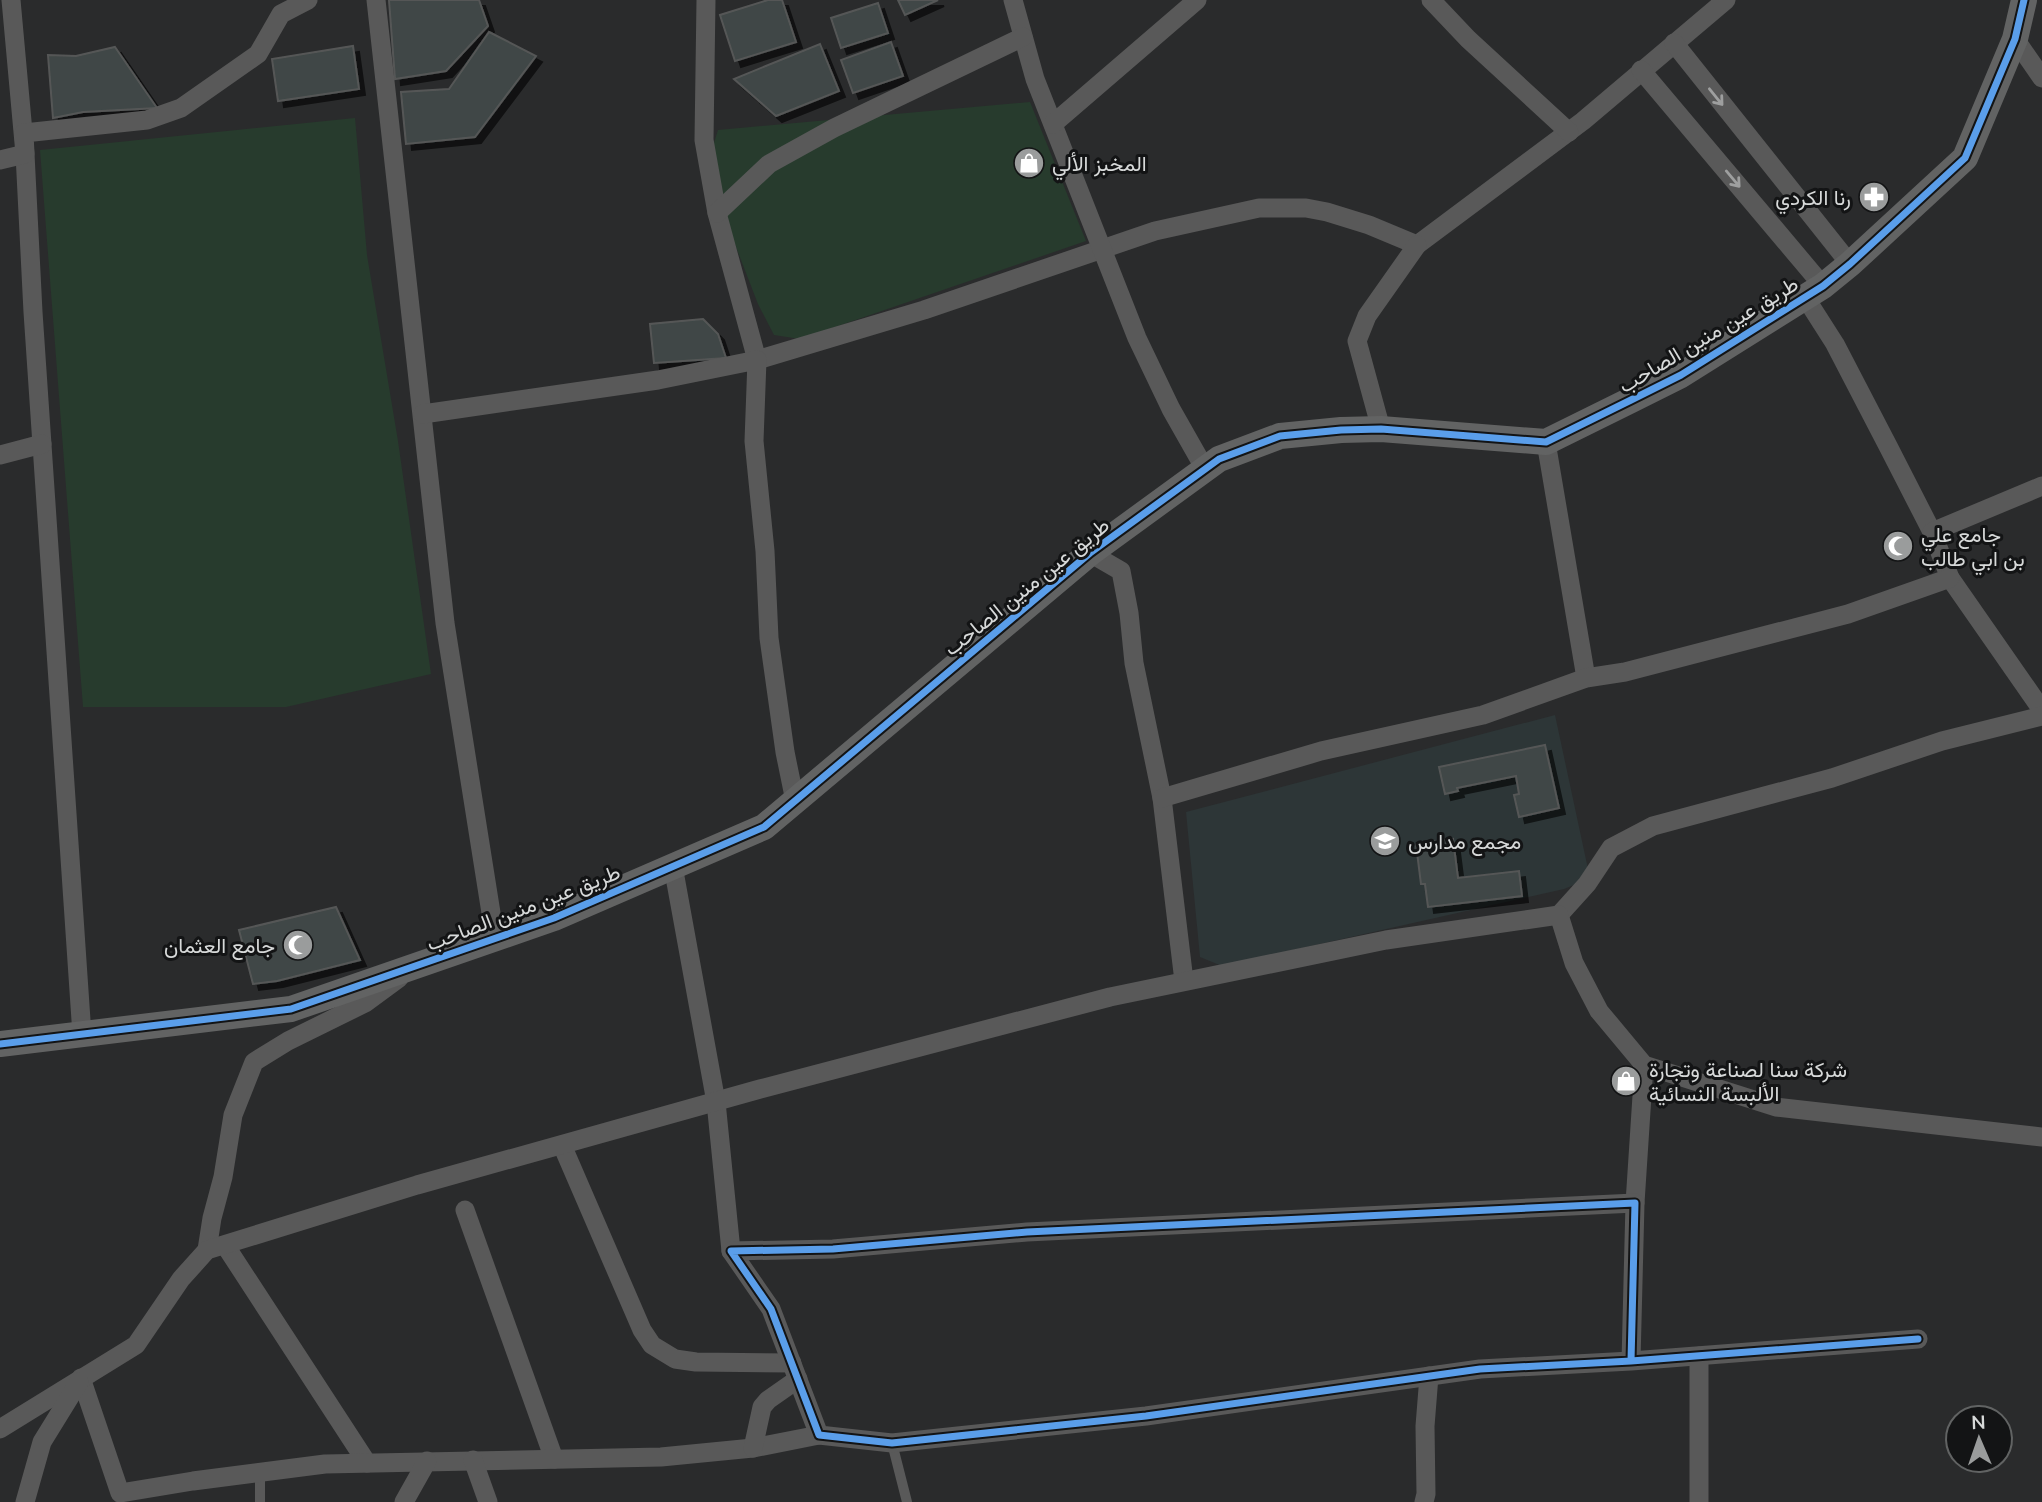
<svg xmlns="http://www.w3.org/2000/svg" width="2042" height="1502" font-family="Mulish,Vazirmatn,sans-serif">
  <defs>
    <filter id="shadow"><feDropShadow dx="6" dy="6" stdDeviation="0" flood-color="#0009"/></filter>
  </defs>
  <rect width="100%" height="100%" fill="#2a2b2c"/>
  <path fill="#2d3637" d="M1555,715l33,154 -7,13 -17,7 -342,77 -22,-9 -14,-145z"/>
  <g fill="#273b2d">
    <path d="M1030,102l56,139 -286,98 -26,-4 -16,-31 -32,-83 -14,-72 6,-19z"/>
    <path d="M355,118l12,137 31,186 33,233 -145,33h-203l-43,-557z"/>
  </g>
  <g fill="#3f4746" stroke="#555757" stroke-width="2" filter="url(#shadow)">
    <path d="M389,0h90l9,26 -42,45 -51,8z"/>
    <path d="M768,0h14l14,42 -61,19 -15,-46z"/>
    <path d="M898,0h40l-33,15z"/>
    <path d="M878,3l10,30 -47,15 -10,-30z"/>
    <path d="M489,32l47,24 -61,81 -69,7 -5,-52 48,-3z"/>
    <path d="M891,42l12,34 -50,17 -12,-33z"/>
    <path d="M820,44l19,47 -63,25 -42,-37z"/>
    <path d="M353,46l6,43 -81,12 -6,-42z"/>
    <path d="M115,47l42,61 -74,4 -30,6 -5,-63 28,1z"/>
    <path d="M703,319l15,15 8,24 -72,5 -4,-39z"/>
    <path d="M1545,745l14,63 -40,9 -5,-22 5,-1 -3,-18 -59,12 1,3 -13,3 -6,-27z"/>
    <path d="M1453,839l5,39 61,-7 3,25 -94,11 -3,-23h-4l-5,-40z"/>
    <path d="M336,907l24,53 -83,21 -24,3 -14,-54z"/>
  </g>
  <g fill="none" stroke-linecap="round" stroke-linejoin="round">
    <g stroke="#595959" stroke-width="10">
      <path d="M892,1443l15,59"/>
      <path d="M260,1473v29"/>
    </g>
    <g stroke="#595959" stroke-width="19">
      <path d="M11,0l14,154 8,158 49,723"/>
      <path d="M376,0l69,623 50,315"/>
      <path d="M706,0l-2,140 13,73 40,147 167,-50 231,-79 104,-23h47l21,4 42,13 48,20 166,-124 143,-121"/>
      <path d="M1013,0l22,79 102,259 34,71 34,60"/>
      <path d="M1431,0l37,39 101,93"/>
      <path d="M2015,39l27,39"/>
      <path d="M1674,43l176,221"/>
      <path d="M1641,70l182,216"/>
      <path d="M1053,124l144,-124"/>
      <path d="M0,160l25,-6 -1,-21 123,-13 34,-12 77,-54 23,-40 27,-14"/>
      <path d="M717,213l52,-49 65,-36 189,-91"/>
      <path d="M1805,297l30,47 54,104 43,84 18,46 92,132"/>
      <path d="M423,414l235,-34 99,-20 -3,81 11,110 4,87 16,114 10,49"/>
      <path d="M1381,429l-24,-88 10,-25 50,-71"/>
      <path d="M1546,442l40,236"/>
      <path d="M0,455l42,-11"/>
      <path d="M1932,532l110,-46"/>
      <path d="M1090,553l31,18 8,42 5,50 28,135 22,183"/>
      <path d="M1162,798l159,-47 162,-36 103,-37 39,-6 223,-58 102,-36"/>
      <path d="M673,866l43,236 15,149"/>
      <path d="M1559,915l28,-31 24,-36 42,-22 179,-48 110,-37 100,-25"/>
      <path d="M562,1145l80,185 10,15 23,14 21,3 96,1"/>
      <path d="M1635,1203l9,-138"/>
      <path d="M465,1210l89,249"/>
      <path d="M225,1245l142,218"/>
      <path d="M207,1250l5,-32 11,-41 10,-62 21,-53 34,-21 77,-38 34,-25"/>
      <path d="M1631,1361l4,-158 -608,29 -194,17 -102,2 40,58 48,126 73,8 254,-27 334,-47 151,-8 287,-22"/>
      <path d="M81,1378l39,115 73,-12 132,-17 336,-7 92,-9 66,-13"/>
      <path d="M0,1429l136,-84 45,-66 26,-29 210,-65 343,-96 350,-92 276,-57 173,-25 15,48 25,48 45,54 132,42 266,30"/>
      <path d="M753,1448l9,-41 6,-7 30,-21"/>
      <path d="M473,1460l15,42"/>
      <path d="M25,1502l17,-60 37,-60"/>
      <path d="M404,1502l23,-41"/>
      <path d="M1424,1502l2,-8 -1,-68 4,-50"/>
      <path d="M1699,1502v-146"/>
    </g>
    <path stroke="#626363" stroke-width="26" d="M0,1044l291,-35 263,-91 210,-91 326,-274 129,-94 61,-23 61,-6 40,-1 165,13 85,-42 50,-25 142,-89 27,-22 115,-106 50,-119 9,-39"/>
    <g stroke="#131415" stroke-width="11">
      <g id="cycleway">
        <path d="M0,1044l291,-35 263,-91 210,-91 326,-274 129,-94 61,-23 61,-6 40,-1 165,13 85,-42 50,-25 142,-89 27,-22 115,-106 50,-119 9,-39"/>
        <path d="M1631,1361l4,-158 -608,29 -194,17 -102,2 40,58 48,126 73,8 254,-27 334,-47 151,-8 287,-22"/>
      </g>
    </g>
    <use href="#cycleway" stroke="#5a9eea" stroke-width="7"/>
  </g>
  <defs><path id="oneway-shaft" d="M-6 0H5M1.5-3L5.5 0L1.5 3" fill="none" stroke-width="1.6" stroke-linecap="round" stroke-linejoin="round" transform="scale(1.75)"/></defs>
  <g stroke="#9e9f9f">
    <use href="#oneway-shaft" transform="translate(1716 97) rotate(51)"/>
    <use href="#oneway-shaft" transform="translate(1733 179) rotate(50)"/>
  </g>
  <defs>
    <g id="shop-disc" transform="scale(1.575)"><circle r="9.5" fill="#9a9c9c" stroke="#131415"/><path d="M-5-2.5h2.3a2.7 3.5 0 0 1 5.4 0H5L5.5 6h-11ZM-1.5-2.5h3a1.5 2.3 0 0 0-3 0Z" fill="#fff"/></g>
    <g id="pharmacy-disc" transform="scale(1.575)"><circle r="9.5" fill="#9a9c9c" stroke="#131415"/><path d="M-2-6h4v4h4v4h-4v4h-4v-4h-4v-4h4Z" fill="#fff"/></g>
    <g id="mosque-disc" transform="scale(1.575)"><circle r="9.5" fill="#9a9c9c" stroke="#131415"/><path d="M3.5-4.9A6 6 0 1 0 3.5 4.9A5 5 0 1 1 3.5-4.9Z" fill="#fff"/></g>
    <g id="school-disc" transform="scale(1.575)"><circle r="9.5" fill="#9a9c9c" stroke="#131415"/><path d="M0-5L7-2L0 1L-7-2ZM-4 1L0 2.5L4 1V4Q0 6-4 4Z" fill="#fff"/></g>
  </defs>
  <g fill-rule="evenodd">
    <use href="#shop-disc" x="1029" y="163"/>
    <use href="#pharmacy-disc" x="1874" y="197"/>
    <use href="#mosque-disc" x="1898" y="546"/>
    <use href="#school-disc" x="1385" y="841"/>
    <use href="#mosque-disc" x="298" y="945"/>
    <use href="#shop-disc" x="1626" y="1081"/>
  </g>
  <g text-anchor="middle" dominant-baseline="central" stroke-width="6" stroke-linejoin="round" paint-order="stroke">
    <g font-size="21" fill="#d7d9d9" stroke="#131415" text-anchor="start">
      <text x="1052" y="163">المخبز الألي</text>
      <text x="1851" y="197" text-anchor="end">رنا الكردي</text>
      <text x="1921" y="534">جامع علي<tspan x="1921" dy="24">بن ابي طالب</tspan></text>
      <text x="1408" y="841">مجمع مدارس</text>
      <text x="275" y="945" text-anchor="end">جامع العثمان</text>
      <text x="1649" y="1069">شركة سنا لصناعة وتجارة<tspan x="1649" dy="24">الألبسة النسائية</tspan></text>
    </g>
    <g font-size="21" fill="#d7d9d9" stroke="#131415">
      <text transform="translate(1708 334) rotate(-31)">طريق عين منين الصاحب</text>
      <text transform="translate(1026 586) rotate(-39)">طريق عين منين الصاحب</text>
      <text transform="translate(523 907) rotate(-21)">طريق عين منين الصاحب</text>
    </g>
  </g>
  <g transform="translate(1979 1439) rotate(358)"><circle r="33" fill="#131415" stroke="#616363" stroke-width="2"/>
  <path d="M0-5L12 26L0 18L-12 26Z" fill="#9a9c9c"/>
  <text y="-10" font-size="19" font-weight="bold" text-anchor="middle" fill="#d7d9d9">N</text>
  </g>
</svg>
